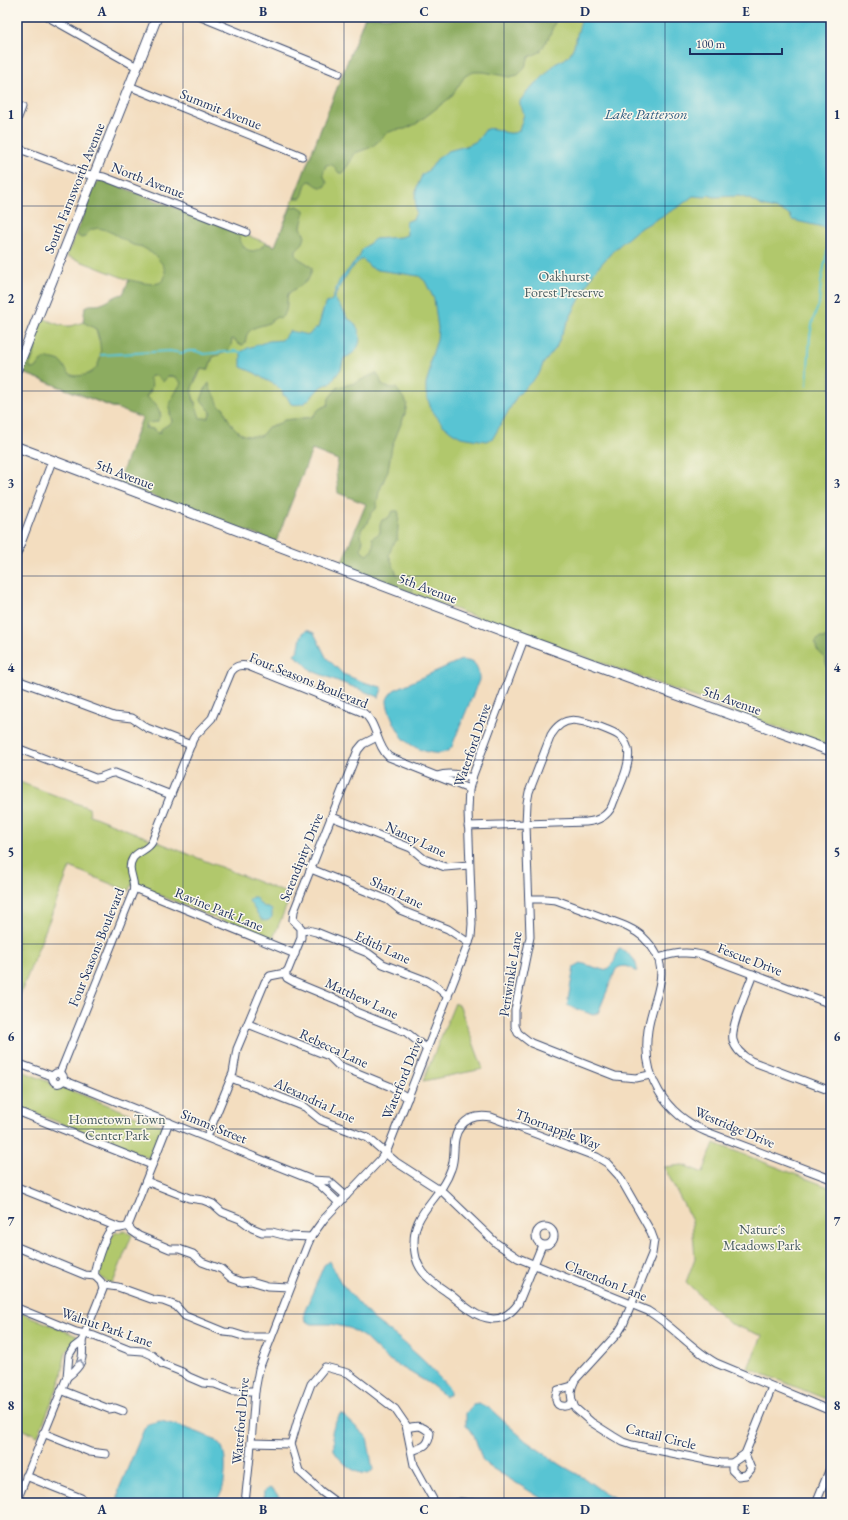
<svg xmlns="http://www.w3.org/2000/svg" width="848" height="1520" font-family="'EB Garamond',serif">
  <rect width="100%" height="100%" fill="#fbf7ec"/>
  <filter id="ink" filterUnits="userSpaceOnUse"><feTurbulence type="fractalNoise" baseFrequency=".025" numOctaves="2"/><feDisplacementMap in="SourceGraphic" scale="8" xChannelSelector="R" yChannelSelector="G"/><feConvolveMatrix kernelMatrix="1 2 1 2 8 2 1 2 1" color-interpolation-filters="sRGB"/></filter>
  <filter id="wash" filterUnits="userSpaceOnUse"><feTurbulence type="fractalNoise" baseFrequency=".012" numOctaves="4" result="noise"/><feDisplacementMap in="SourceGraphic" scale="16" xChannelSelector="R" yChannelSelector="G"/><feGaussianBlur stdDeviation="0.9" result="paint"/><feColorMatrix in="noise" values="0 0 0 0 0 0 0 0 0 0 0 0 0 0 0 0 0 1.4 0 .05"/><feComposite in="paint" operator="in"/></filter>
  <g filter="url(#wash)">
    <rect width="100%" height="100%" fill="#f3ddbf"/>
    <g fill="#b1c86c" stroke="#667c65">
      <path d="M365,17h466v730l-491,-180 38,-91 -65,-26 -153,48 36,-93 -5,-14 2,-7 4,-5 4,-10 7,1 5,-13 2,-1 -61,-42 -37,95 -96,-37 22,-54c7,3 16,8 24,8 11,1 15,-10 29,3l3,11 6,1 24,-61 -62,-24 28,-71 5,-5 175,66z"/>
      <path d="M156,375l5,3c9,-2 15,-4 20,5l-11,30 2,9c-4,4 -8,6 -12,11h-3l-3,-4 -9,-1 2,-5 14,-10 -15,-16 5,-6 -2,-13 3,-2z"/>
      <path d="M17,781l72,27 1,7 201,80 -19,46 -140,-57 -4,7 -58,-24 -53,136z"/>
      <path d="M455,1003l5,4 23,62 -60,12z"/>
      <path d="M17,1069l32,13 5,6 4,1 4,-2 102,40 -13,32 -134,-53z"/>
      <path d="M714,1143l117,45v213l-83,-33 14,-32 -33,-13 -43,-41 9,-24 -3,-37 -28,-54 19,-2 20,8z"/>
      <path d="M124,1231l8,4 -19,48c-7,-1 -9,-3 -14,-8v-7l13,-31 3,-4z"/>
      <path d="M17,1311l60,25 2,3 -13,13 -2,9 -2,15 -24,60 -21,-9z"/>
    </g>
    <g fill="#8cac60" stroke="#546e5f" fill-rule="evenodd">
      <path d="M365,17h192l-8,20 -9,15 -11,5 -5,12 -6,6 -9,2 -25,-5h-10l-9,4 -14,21 -35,27 -11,5 -10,1 -8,3 -15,14 -17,6 -6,11 -7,9h-3c-4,-5 -5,-10 -13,-8l-3,9 4,9 -2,4c-8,1 -9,-3 -15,-6 -7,2 -4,11 -9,17h-7z"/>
      <path d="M100,180h3l136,52c0,18 15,26 26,11l10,3 16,-39 7,-1 6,4v5l-3,12 4,10 -2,6 -7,7v6c5,5 11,6 16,12 -2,17 -14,17 -24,26 -2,9 1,20 -8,24l-3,-1c-3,2 -6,4 -8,6 -8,4 -15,2 -21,10 -3,4 -1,9 -5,12l-5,-1 -3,-4 -3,-1 -1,7 -4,6 -14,5 -5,13 -7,-1c-2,3 -9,17 -9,20 -1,7 6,21 8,29h8l3,-6 -10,-12 5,-13 3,-4c1,10 4,8 7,15 3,6 1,8 8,10 1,8 11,23 18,26 6,3 13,2 19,2l7,-9 12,-4 4,-3 28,-3 7,-8 9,-4 1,-7 9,-11 17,-4 21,-10c10,11 -1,14 20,15l11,15 -2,11 -13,32 -4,24 -9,22 -3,17 -5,5 -3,9 -6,5 -2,8 3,4 -2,8 2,5 5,2c5,-5 7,-10 4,-17l8,-5v-8l2,-5 6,-2 5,-7h5l1,3 -2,26 -5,6 -3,9 8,20 14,7 2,7 -1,4 -72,-26 26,-63 -28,-11 -2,-22 2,-11 -26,-10 -36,92 -158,-59 24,-65 -121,-46 11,-29 5,3 -7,19v3l3,1 3,-1 5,-7 7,-3c3,1 8,1 12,3 5,4 6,12 12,14 4,2 9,0 13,0 20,-5 17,-31 11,-46l-13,-7 2,-15c6,-4 11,-1 16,-3 9,-3 12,-8 22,-10l6,-14c9,1 33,10 36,-4 1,-5 -2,-12 -6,-16 -4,-5 -10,-9 -15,-12 -3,-2 -8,-2 -11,-3 -10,-5 -29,-20 -39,-16 -5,1 -6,4 -9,8l-4,1 -5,-4 19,-49zM156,375l7,7 5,-6c6,-1 10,2 13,7l-11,19 -1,5 3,15 -11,7 -1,4h-3l-3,-4 -9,-1 2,-5 10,-1 4,-6 -5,-12 -10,-7c4,-7 9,-11 3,-19l3,-2z"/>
      <path d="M820,638h11v33l-2,1 -5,-15 -7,-7 -2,-8z"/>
    </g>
    <g fill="#59c4d3" stroke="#3a7a98">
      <path d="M582,17h249v215l-8,-5 -31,-7 -2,-5 -8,-4 -20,-5 -13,-7 -10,-3 -25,1 -6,-2 -2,2 -13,-1 -13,10 -44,25 -22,19 -20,22 -31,59 -7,17 -13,16 -4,10 -22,22 -24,42 -7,3 -25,-4 -9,-5 -9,-7 -12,-16 -5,-16v-9l4,-14v-9l7,-21 1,-12 -4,-29 -9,-18 -6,-5 -41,-6 -8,-3 -7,-8c-8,2 -27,30 -28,39 3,8 10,12 12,20 3,2 6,3 8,6 10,14 4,29 -11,34l-3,11 -11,15c-17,0 -17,25 -39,20l-4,-7 -4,-2v-3l-7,-7 -12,-6 -9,-6 -14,-6v-15l7,-4 21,-7 13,-1 8,-9 19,4 6,-7h3l7,-24 7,-4 7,-19 20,-24 3,-7 4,-4 9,-7 26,-2 6,-2 -1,-13 7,-3 3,-6 -1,-16 2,-10 5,-12 9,-7 6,-9 11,-8 18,-5 11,-5 9,-12c13,-3 20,9 33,2l5,-17 -4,-10v-3l8,-11 12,-10 15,-16 10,-5 5,-5 4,-8z"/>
      <path d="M307,630l7,3 12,24 17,17 20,8 18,5 1,2 -3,8 -67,-26 -11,-11 -6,-4 -1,-2 4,-4c3,-7 1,-16 9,-20z"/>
      <path d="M461,660l12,2c5,5 6,10 6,18l-25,61c-4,22 -38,10 -49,-1 -6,-6 -19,-31 -18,-40 1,-4 4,-7 7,-10z"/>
      <path d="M252,897h3l6,8 11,5v7l-3,3 -4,1 -4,-2 -12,-18z"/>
      <path d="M620,949c9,3 18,12 17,22h-3c-4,-6 -13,-6 -18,-2l-18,44 -5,2 -26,-10 7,-38 7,-4 22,7 4,-1 7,-7 4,-12z"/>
      <path d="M329,1261l12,22 31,35 29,22 24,22 25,27v6l-5,1 -15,-12 -44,-26 -22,-21 -15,-9 -18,-4h-19l-7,-3 -1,-8 20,-48z"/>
      <path d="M479,1404l9,3 38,34 35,24 23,13 19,14 16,8 18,3h-88l-62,-38 -5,-6 -7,-21 -9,-13v-12l7,-8z"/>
      <path d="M340,1414h2l25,23 6,33c-10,12 -35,-9 -39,-20 0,-2 0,-5 0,-7 0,-3 -1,-6 -2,-9 0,-7 5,-14 8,-20z"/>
      <path d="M160,1421c12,2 51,14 60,23 8,8 6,44 -1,53 -3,4 -8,5 -13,6h-87l-1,-5 1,-9 25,-60 4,-5z"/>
      <path d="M269,1488l5,2 9,13h-20l1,-12z"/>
    </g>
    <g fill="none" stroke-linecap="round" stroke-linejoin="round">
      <g stroke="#59c4d3" stroke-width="2">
        <path d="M101,355l69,-4 11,2 8,-2h7l8,3 32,-3 5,1"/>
        <path d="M807,385l3,-49 3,-16 6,-16 2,-22 10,-50"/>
      </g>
    </g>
  </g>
  <g filter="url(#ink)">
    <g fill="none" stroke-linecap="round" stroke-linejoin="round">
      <g stroke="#3b496d" stroke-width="9">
        <g id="minor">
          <path d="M48,17l89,50"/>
          <path d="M201,17l138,56"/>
          <path d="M129,86l173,70"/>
          <path d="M17,120l5,-13"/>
          <path d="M17,148l69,26 18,3 142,55"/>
          <path d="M17,554l35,-93"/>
          <path d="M17,680l97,36 18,2 15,10 44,17"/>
          <path d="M17,748l78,30c8,1 12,-6 20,-5l56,22"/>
          <path d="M437,776c13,-4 23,-1 35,2"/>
          <path d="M332,817l79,31 13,11 21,8 24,-2"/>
          <path d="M468,826l118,-4c12,-1 21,-6 26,-16 5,-15 20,-41 16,-57 -4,-14 -15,-17 -28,-22 -19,-7 -36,-14 -49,8l-22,57 -2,11 -1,21 4,113 -15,73v16l3,7 13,10 84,33 21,2 14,-3"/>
          <path d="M311,869l77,31 12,10 48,19 21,14"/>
          <path d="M134,888l161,66"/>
          <path d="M530,899h15l11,1c16,6 32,12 48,18 13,5 28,9 39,19 34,32 10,57 5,93 -7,47 17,84 59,102l124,47"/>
          <path d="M302,931l6,-1 8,2 52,21 15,11 44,17 11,7 10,9"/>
          <path d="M658,958c16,-5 28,-7 44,-3l129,49"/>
          <path d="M285,973l2,5 7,4 53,22 9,8 50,20 21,17"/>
          <path d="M753,974c-5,15 -23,52 -20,66 2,10 10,16 18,21l80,30"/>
          <path d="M248,1024l81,32 9,9 51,21 19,12"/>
          <path d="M17,1063l35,13"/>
          <circle cx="58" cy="1078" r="5.5"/>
          <path d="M60,1073l73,-181c4,-12 -8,-21 0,-34 5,-7 15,-8 19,-16l41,-103 2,-3 17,-18 19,-46c5,-7 10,-7 17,-6l114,46c15,9 14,34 27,45l80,32"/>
          <path d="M231,1078l74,29 16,13 47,18 28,24 48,31 52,50 22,15 130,53c25,15 43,38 68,52l115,48"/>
          <path d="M63,1080l249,100 7,4 20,19"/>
          <path d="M17,1111l135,54"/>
          <path d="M207,1137l26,-64 4,-24 28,-67 5,-6 15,-3 3,-3 13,-32v-10l-8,-8 1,-9 64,-161 5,-6 14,-7"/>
          <path d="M312,1180l17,1 17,15"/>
          <path d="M146,1181l43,17 14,2 10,4 9,8 18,7 12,9 10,4h10l15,4 24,1"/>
          <path d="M17,1187l103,41"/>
          <path d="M128,1226l4,5 7,5 31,13h9l14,5 9,8 19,7 10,9 11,4 9,-1 17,5 22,1"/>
          <circle cx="545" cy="1236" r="9"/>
          <path d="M542,1245l-24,59c-6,8 -14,15 -25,15 -7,-1 -15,-3 -20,-7 -8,-5 -15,-11 -22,-17 -9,-7 -21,-13 -28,-23 -4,-5 -7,-12 -8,-19 -7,-41 25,-51 36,-84 6,-14 -1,-30 10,-43 8,-10 19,-11 30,-9l106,40 10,6 12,13 32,56 3,8 -2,14 -29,71 -5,8 -43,47 -3,7 -1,6 1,8 3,7 16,14 22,14 10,6 9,3 89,18h11l13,-9 27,-67"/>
          <path d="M17,1247l68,28 10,1"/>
          <path d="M103,1285l15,2 36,13 9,1 13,5 9,10 39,16 9,1 13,4h25"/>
          <path d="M17,1308l59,24 18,4 35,14 14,1 9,4 10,9 20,8 7,5 14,6 12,1 18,7h22"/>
          <path d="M67,1377c15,-11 17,-18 15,-36"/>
          <path d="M572,1386l-14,4c-3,5 -4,16 5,16 3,1 7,-2 10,-3"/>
          <path d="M61,1390l48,19 6,-1 8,3"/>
          <path d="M407,1428c10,-3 15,-3 23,5 -1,13 -7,14 -18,18"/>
          <path d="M43,1433l47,19 16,2"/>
          <path d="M251,1443l40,1"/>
          <path d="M732,1463v7l6,6 8,-1 5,-6 -6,-15"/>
          <path d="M26,1476l55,22"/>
          <path d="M17,1500l50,-123 2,-22 5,-8 8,-6 21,-52 -2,-7 -6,-6c-2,-7 10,-40 15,-45 5,-4 13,-2 18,-5l41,-104"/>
          <path d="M245,1503l5,-47 5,-65 4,-22 48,-123 4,-9 13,-18 56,-59 8,-12 83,-211 1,-13 -4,-113 1,-22 4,-14 51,-136"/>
          <path d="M337,1503l-15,-11 -23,-21 -8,-27 9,-31 11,-29 14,-17 23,6 47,36 11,16 8,40 21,38"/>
          <path d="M456,1503l4,-1 13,1"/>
          <path d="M816,1503l15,-37"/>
        </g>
      </g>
      <g stroke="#3b496d" stroke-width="11">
        <g id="tertiary">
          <path d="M17,369l140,-352"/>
          <path d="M17,447l507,192 307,112"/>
        </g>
      </g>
      <use href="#minor" stroke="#fff" stroke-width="7"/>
      <use href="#tertiary" stroke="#fff" stroke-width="9"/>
    </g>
    <defs><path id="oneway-chevron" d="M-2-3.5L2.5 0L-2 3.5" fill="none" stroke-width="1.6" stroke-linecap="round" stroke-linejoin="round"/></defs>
    <g stroke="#8d97ae">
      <use href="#oneway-chevron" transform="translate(331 1183) rotate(-148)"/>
      <use href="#oneway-chevron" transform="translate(80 1362) rotate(-67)"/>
    </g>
  </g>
  <path fill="none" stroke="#1b2f5e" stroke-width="1" stroke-opacity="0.55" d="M183,17v1486M344,17v1486M504,17v1486M665,17v1486M17,206h814M17,391h814M17,576h814M17,760h814M17,944h814M17,1129h814M17,1314h814"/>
  <g text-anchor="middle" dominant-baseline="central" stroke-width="3" stroke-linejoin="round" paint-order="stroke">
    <g font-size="14" fill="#1b2f5e" stroke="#fbf7ec">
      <text transform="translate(221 109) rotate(22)">Summit Avenue</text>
      <text transform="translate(148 180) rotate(21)">North Avenue</text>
      <text transform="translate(74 188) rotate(-68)">South Farnsworth Avenue</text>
      <text transform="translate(125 474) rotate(21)">5th Avenue</text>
      <text transform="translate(428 588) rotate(21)">5th Avenue</text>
      <text transform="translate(309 680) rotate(22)">Four Seasons Boulevard</text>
      <text transform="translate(732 700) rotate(20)">5th Avenue</text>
      <text transform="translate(472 745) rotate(-71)">Waterford Drive</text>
      <text transform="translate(416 839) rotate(25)">Nancy Lane</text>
      <text transform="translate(301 857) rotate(-68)">Serendipity Drive</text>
      <text transform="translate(397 892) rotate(26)">Shari Lane</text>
      <text transform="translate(219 909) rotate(22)">Ravine Park Lane</text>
      <text transform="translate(96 947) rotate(-68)">Four Seasons Boulevard</text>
      <text transform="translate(383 947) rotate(25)">Edith Lane</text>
      <text transform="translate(750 959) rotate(21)">Fescue Drive</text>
      <text transform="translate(510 974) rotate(-81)">Periwinkle Lane</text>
      <text transform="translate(362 998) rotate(25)">Matthew Lane</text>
      <text transform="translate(334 1048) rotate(25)">Rebecca Lane</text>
      <text transform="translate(402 1078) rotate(-68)">Waterford Drive</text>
      <text transform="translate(315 1100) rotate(25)">Alexandria Lane</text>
      <text transform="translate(214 1126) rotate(22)">Simms Street</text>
      <text transform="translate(735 1127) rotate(23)">Westridge Drive</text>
      <text transform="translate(558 1129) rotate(21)">Thornapple Way</text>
      <text transform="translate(606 1280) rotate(22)">Clarendon Lane</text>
      <text transform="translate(107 1327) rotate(19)">Walnut Park Lane</text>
      <text transform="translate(240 1421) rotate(-85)">Waterford Drive</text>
      <text transform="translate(661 1436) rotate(14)">Cattail Circle</text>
    </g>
    <g font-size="14" fill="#485d62" stroke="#fbf7ec">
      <text x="564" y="276">Oakhurst<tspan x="564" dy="16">Forest Preserve</tspan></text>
      <text x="117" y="1119">Hometown Town<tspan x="117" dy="16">Center Park</tspan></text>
      <text x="762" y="1229">Nature's<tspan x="762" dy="16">Meadows Park</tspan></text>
    </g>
    <g font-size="15" font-style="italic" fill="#2e5c81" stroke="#fbf7ec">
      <text x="646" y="113">Lake Patterson</text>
    </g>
  </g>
  <rect width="848" height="1520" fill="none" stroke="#fbf7ec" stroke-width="44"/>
  <path d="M690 48v6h92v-6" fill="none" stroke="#1b2f5e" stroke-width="2"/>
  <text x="696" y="48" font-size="12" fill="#1b2f5e" stroke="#fbf7ec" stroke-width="3" paint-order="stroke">100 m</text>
  <rect x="22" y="22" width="804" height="1476" fill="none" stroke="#1b2f5e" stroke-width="1.5"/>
  <g font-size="13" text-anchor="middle" font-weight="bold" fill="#1b2f5e">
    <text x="102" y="16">A</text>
    <text x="263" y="16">B</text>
    <text x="424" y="16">C</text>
    <text x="585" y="16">D</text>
    <text x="746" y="16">E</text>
    <text x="11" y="119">1</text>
    <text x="837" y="119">1</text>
    <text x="11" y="303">2</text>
    <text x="837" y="303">2</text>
    <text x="11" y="488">3</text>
    <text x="837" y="488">3</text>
    <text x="11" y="672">4</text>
    <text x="837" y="672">4</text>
    <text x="11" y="857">5</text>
    <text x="837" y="857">5</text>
    <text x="11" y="1041">6</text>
    <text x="837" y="1041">6</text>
    <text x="11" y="1226">7</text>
    <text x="837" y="1226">7</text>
    <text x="11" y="1410">8</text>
    <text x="837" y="1410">8</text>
    <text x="102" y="1514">A</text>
    <text x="263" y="1514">B</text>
    <text x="424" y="1514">C</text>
    <text x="585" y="1514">D</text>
    <text x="746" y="1514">E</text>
  </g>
</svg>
